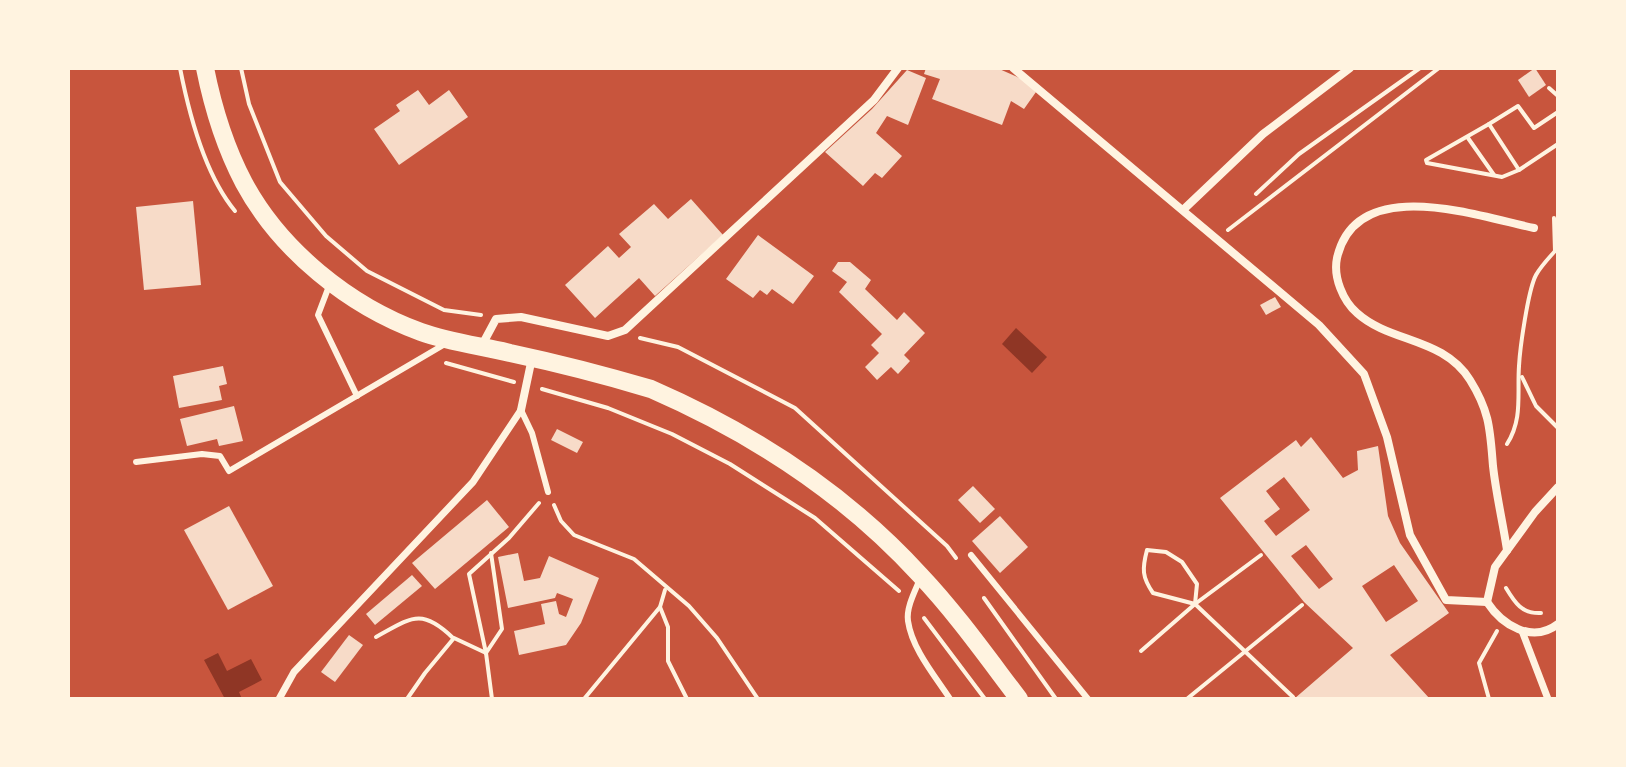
<svg xmlns="http://www.w3.org/2000/svg" width="1626" height="767" font-family="Bitter,serif">
  <rect width="100%" height="100%" fill="#c8553d"/>
  <g fill="#8f3625">
    <path d="M1016,328l31,29 -15,16 -30,-29z"/>
    <path d="M218,653l9,18 24,-12 11,21 -23,12 3,7h-17l-21,-39z"/>
  </g>
  <g fill="#f7dbc8" fill-rule="evenodd">
    <path d="M926,68h71l27,12 12,12 -12,17 -13,-8 -9,24 -70,-26 8,-20 -16,-5z"/>
    <path d="M1535,68l11,17 -17,12 -11,-17z"/>
    <path d="M907,70l19,8 -18,47 -21,-9 -11,17 26,23 -20,22 -7,-5 -12,13 -38,-34 47,-43z"/>
    <path d="M418,90l11,15 20,-15 19,27 -69,48 -25,-36 26,-18 -4,-6z"/>
    <path d="M691,199l32,36 -68,61 -16,-18 -44,40 -30,-33 43,-39 11,12 12,-11 -12,-13 35,-30 14,15z"/>
    <path d="M193,201l8,84 -57,5 -8,-83z"/>
    <path d="M758,235l56,41 -21,28 -21,-15 -5,6 -7,-5 -7,8 -27,-19z"/>
    <path d="M838,262h12l21,18 -6,9 32,31 7,-8 21,21 -21,22 6,6 -12,13 -7,-7 -14,13 -12,-13 14,-14 -8,-8 11,-11 -43,-42 8,-10 -15,-11z"/>
    <path d="M1275,297l6,10 -15,8 -6,-10z"/>
    <path d="M223,366l4,18 -8,2 3,14 -43,8 -6,-32z"/>
    <path d="M234,406l9,35 -24,5 -2,-7 -30,7 -7,-27z"/>
    <path d="M557,429l26,13 -6,11 -26,-13z"/>
    <path d="M1311,437l32,41 15,-8 -1,-19 21,-5 10,70 12,27 49,70 -59,42 40,44h-136l59,-51 -49,-46 -84,-104 76,-58 5,7zM1284,477l26,33 -34,26 -12,-15 16,-12 -14,-18zM1306,545l27,34 -14,10 -28,-33zM1394,565l24,36 -32,21 -24,-36z"/>
    <path d="M973,486l22,23 -15,14 -22,-23z"/>
    <path d="M487,500l22,27 -74,62 -23,-26z"/>
    <path d="M229,506l44,80 -45,24 -44,-80z"/>
    <path d="M1000,516l28,31 -28,26 -28,-32z"/>
    <path d="M518,553l6,28 16,-3 9,-22 50,22 -18,45 -15,22 -47,10 -5,-24 31,-7 -4,-20 15,-3 3,13 7,3 7,-18 -16,-6 -2,5 -47,10 -10,-51z"/>
    <path d="M412,575l10,11 -47,39 -9,-11z"/>
    <path d="M349,635l14,10 -28,37 -14,-10z"/>
  </g>
  <g fill="none" stroke-linecap="round" stroke-linejoin="round">
    <g stroke="#fff3e0" stroke-width="4">
      <path d="M180,68c9,46 25,107 55,143"/>
      <path d="M241,68l8,36 31,78 46,54 41,35 77,39 37,5"/>
      <path d="M1549,88l9,8"/>
      <path d="M1558,112l-24,16 -16,-22 -29,18 30,46 39,-26"/>
      <path d="M1489,124l-63,36 1,3 75,14 17,-7"/>
      <path d="M1468,138l26,37"/>
      <path d="M1256,194l43,-40 121,-86"/>
      <path d="M1228,230l211,-162"/>
      <path d="M640,338l38,9 117,61 152,138 9,12"/>
      <path d="M446,363l68,19"/>
      <path d="M1522,377l14,29 22,22"/>
      <path d="M542,389l66,19 64,26 58,30 85,54 84,73"/>
      <path d="M1507,444c16,-25 10,-50 12,-78 1,-18 9,-76 17,-91 5,-9 12,-16 19,-24l-1,-33"/>
      <path d="M554,505l7,16 13,14 60,24 55,47 28,32 41,61"/>
      <path d="M1147,550l19,2 16,10 15,22 -2,20 -42,-11c-11,-16 -11,-24 -6,-43z"/>
      <path d="M491,553l11,76 -16,24 6,46"/>
      <path d="M1506,588c9,15 16,26 35,25"/>
      <path d="M984,598l72,101"/>
      <path d="M1195,604l98,93"/>
      <path d="M660,607l8,20v34l19,38"/>
      <path d="M924,618l61,81"/>
      <path d="M376,637c35,-19 45,-30 77,1"/>
      <path d="M1141,651l54,-47 66,-49"/>
      <path d="M486,653l-17,-79 40,-36 30,-35"/>
      <path d="M1188,698l114,-93"/>
      <path d="M407,699l18,-26 29,-35 32,15"/>
      <path d="M584,699l76,-92 5,-17"/>
      <path d="M1489,699l-10,-36 18,-32"/>
    </g>
    <g stroke="#fff3e0" stroke-width="6">
      <path d="M329,286l-11,29 39,81"/>
      <path d="M521,410l11,23 16,59"/>
      <path d="M136,462l66,-8 18,2 9,15 216,-127"/>
      <path d="M971,555l117,144"/>
      <path d="M920,579c-5,12 -14,29 -12,42 4,28 27,55 42,78"/>
    </g>
    <g stroke="#fff3e0" stroke-width="7">
      <path d="M1522,631l26,68"/>
      <path d="M279,699l15,-27 179,-190 48,-72"/>
    </g>
    <g stroke="#fff3e0" stroke-width="8">
      <path d="M1013,68l306,257 45,49 23,63 23,98 36,65 41,2"/>
      <path d="M1183,210l80,-76 87,-66"/>
      <path d="M481,347l15,-28 25,-2 87,19 17,-6 249,-230 24,-32"/>
      <path d="M521,410l11,-52"/>
      <path d="M1507,550c-4,-27 -11,-56 -14,-84 -3,-36 -3,-54 -23,-86 -27,-43 -80,-37 -113,-67 -14,-12 -24,-36 -20,-55 19,-85 140,-42 197,-30"/>
      <path d="M1487,602l8,-35 40,-55 23,-25"/>
      <path d="M1487,602c15,23 45,42 71,22"/>
    </g>
    <path stroke="#fff3e0" stroke-width="18" d="M205,68c8,40 20,79 39,115 36,67 105,123 177,149 28,10 60,14 89,21 47,10 94,22 141,36 101,44 194,104 269,186 36,38 67,82 99,124"/>
  </g>
  <rect width="1626" height="767" fill="none" stroke="#fff3e0" stroke-width="140"/>
</svg>
